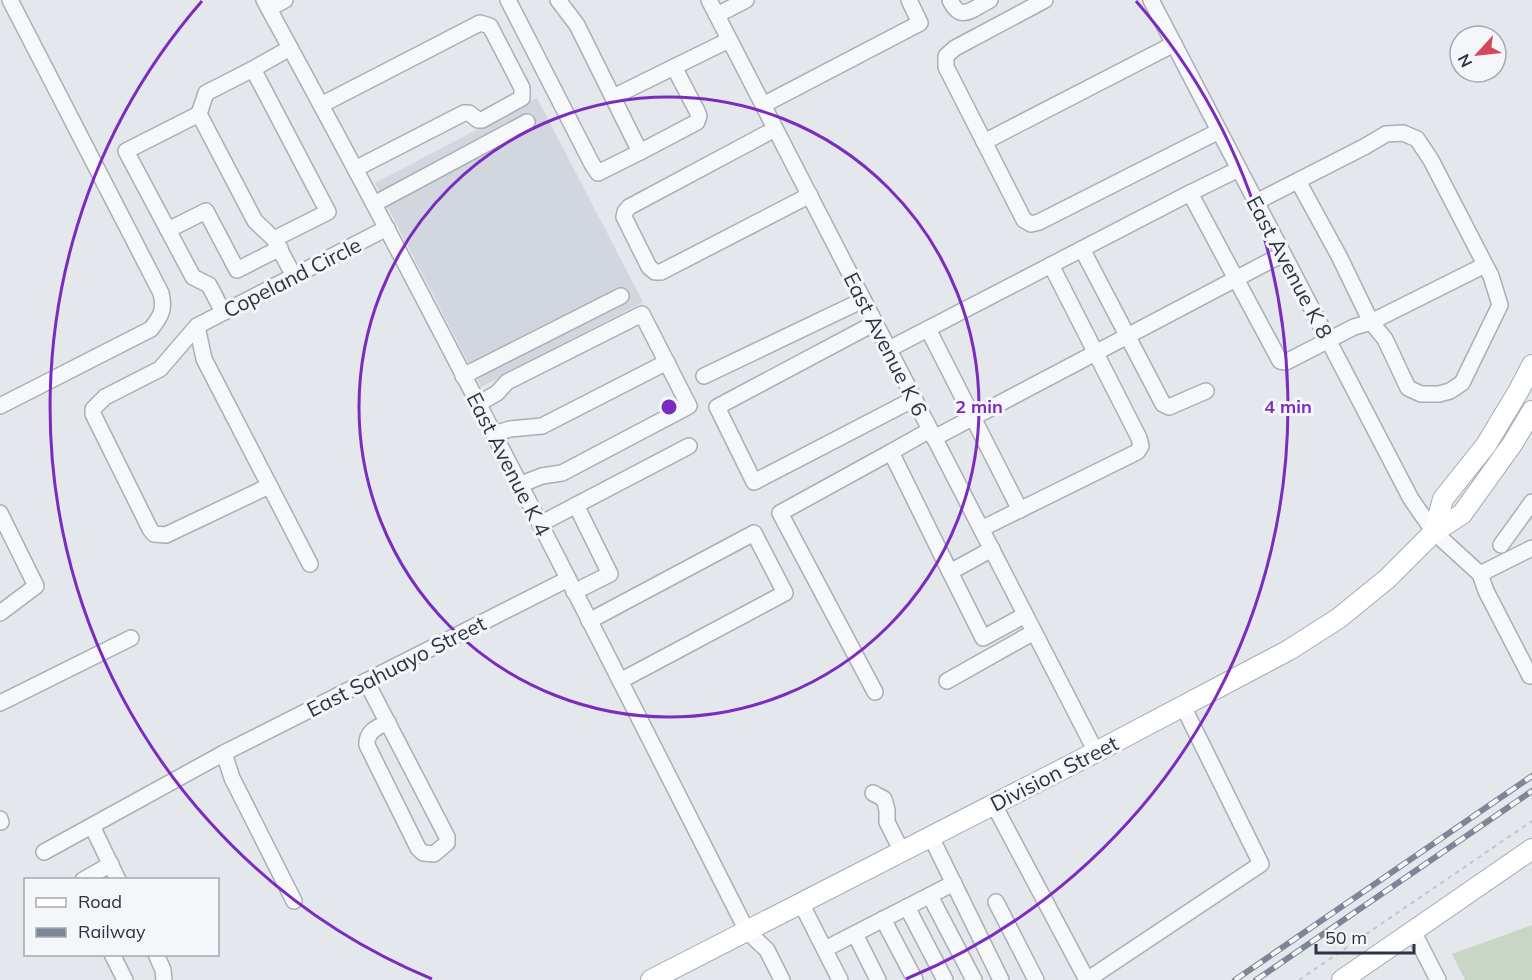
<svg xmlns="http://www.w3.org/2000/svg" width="1532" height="980" font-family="Mulish,sans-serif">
  <rect width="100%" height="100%" fill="#e4e7ec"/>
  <path fill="#d2d6de" d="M537,98l106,204 -162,85 -106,-204z"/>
  <path fill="#c9d6c5" d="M1532,925v55h-67l-13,-26z"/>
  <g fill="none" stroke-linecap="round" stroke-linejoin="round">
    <g stroke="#a9aeb7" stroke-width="18">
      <g id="minor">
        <path d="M264,0c168,307 325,619 483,931l20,19 15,30"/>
        <path d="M508,0l84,164 6,9 42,-21 -63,-127 -19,-25"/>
        <path d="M709,0l387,752"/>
        <path d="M950,0c11,23 22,9 40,0"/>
        <path d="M1045,0l-90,48 -9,8v11l78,153 7,4 8,-2 180,-91"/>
        <path d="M1151,0l260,499 23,33 46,42 6,17 44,85 2,-1"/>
        <path d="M269,9l16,-9"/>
        <path d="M717,15l29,-15"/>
        <path d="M674,67l55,-27"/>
        <path d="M613,97l61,-30 23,44 2,5 -2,6 -57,30"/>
        <path d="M321,105l159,-82 10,3 32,62v10l-40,22h-4l-9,-7h-5l-109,56"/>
        <path d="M763,105l157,-82 -11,-23"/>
        <path d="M199,114l7,-21 47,-24"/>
        <path d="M775,129l-146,78 -4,5 -1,5 25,50 6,5h6l149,-77"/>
        <path d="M984,142l190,-98"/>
        <path d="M1239,169l-49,24 90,168 6,1 68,-35 17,-5 14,17 23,49 13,6h18l11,-3 12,-8 38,-78 -9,-29 -60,-116 -14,-21 -14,-6 -17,1 -22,13 -108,55"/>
        <path d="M1298,181l41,75 32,66 114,-57"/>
        <path d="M374,204l153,-82"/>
        <path d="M168,230l38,-19 31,59 43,-22"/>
        <path d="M274,239l54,-27 -75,-143 37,-21"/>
        <path d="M1082,249l81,155 6,3 37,-16"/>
        <path d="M223,312l-14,-27 -16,-8 -67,-126 73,-37 56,107 19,18 20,37"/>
        <path d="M875,323l-158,84 37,75 160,-83"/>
        <path d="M197,326l7,33 106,205"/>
        <path d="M928,329l92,181"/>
        <path d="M889,349l301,-156"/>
        <path d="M463,376l158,-80"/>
        <path d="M704,376l159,-76"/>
        <path d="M478,404l19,-11 10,-11 135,-68 47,92 -127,67 -20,3 -23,9"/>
        <path d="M0,406l151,-77c10,-13 14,-19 10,-36l-151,-293"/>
        <path d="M930,430l-39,22 59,120"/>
        <path d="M494,434l16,-5 32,-3 125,-64"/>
        <path d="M934,438l349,-184"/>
        <path d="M269,486l-103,49 -12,-1 -4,-5 -57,-115v-5l12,-12 55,-28 37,-43 190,-98"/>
        <path d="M0,513l36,73 -36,27"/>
        <path d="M540,524l149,-78"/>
        <path d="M981,529l156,-77 4,-6 -2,-8 -88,-173"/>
        <path d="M1501,545l31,-43"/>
        <path d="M992,549l-42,23 33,66 42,-23"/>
        <path d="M1480,574l52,-26"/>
        <path d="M574,592l36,-18 -34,-69"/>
        <path d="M589,621l165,-88 31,60 -165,88"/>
        <path d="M366,681l81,156v6l-13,11 -11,-1 -5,-5 -51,-103c-1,-13 10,-18 21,-23"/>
        <path d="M947,681l87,-49"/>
        <path d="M875,692l-95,-179 111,-61"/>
        <path d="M0,703l131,-65"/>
        <path d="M224,753l8,25 62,123"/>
        <path d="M873,793l11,6 3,11v12l15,30"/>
        <path d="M994,805l93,175 174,-116 -78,-158"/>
        <path d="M0,819l1,3"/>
        <path d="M92,826l26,54"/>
        <path d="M931,837l70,143"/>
        <path d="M44,852l180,-99 344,-174"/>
        <path d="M83,880l28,-16"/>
        <path d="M930,896l44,84"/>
        <path d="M996,902l40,78"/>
        <path d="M801,903l39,77"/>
        <path d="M907,907l38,73"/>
        <path d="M883,919l32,61"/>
        <path d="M1413,931l25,49"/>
        <path d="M855,934l23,46"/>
        <path d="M825,949l129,-66"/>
        <path d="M112,954l13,26"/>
        <path d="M156,954l7,16 1,10"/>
      </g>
    </g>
    <g stroke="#a3abb8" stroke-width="22">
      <g id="major">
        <path d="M1434,532l9,-33 43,-54 32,-53 14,-27"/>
        <path d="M651,980l445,-228 193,-102 50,-32 49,-40 46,-46 28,-18 51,-71 19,-32"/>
        <path d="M1342,980l190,-131"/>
      </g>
    </g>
    <path stroke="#c2c5cb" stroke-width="2" stroke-dasharray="4.5 4.5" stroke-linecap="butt" d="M1299,980l233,-159"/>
    <use href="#minor" stroke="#f7f8fa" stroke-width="15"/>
    <use href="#major" stroke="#fff" stroke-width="20"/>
    <g stroke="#7d8696" stroke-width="6">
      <g id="rail">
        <path d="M1235,980l297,-204"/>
        <path d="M1256,980l276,-189"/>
      </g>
    </g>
    <use href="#rail" stroke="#f4f6f9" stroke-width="4" stroke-dasharray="11" stroke-linecap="butt"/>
  </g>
  <g fill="none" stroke="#7b2cbf" stroke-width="3">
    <circle cx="669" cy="407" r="310"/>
    <path d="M432 979A619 619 0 0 1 202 1M1136 1A619 619 0 0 1 906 979"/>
  </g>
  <g text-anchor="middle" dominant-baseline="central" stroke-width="6" stroke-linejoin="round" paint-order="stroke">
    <g font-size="21" fill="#2b3445" stroke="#f4f6f9">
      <text transform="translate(1290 267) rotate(62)">East Avenue K 8</text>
      <text transform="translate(292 277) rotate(-27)">Copeland Circle</text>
      <text transform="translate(886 344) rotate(63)">East Avenue K 6</text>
      <text transform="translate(509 464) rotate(63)">East Avenue K 4</text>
      <text transform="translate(396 666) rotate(-27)">East Sahuayo Street</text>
      <text transform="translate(1054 773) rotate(-27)">Division Street</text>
    </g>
  </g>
  <circle cx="669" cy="407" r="9" fill="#7b2cbf" stroke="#f4f6f9" stroke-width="3"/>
  <g font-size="18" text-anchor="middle" font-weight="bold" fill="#7b2cbf" stroke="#f4f6f9" stroke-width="6" stroke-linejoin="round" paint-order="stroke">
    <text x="979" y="413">2 min</text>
    <text x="1288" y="413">4 min</text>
  </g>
  <rect x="24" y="878" width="195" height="78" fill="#f4f6f9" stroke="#a4a8b1" stroke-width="1.5"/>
  <rect x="36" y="898" width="30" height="9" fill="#ffffff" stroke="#a4a8b1" stroke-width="1.5"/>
  <text x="78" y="908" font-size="18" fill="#2b3445">Road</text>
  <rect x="36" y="928" width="30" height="9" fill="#7d8696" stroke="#a4a8b1" stroke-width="1.5"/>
  <text x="78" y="938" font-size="18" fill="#2b3445">Railway</text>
  <g transform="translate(1478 54) rotate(243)"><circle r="28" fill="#f4f6f9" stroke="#a4a8b1" stroke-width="1.5"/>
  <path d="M0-4.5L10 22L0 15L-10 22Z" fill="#d1495b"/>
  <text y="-9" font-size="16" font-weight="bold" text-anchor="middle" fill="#2b3445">N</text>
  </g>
  <path d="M1316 944v9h98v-9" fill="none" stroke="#2b3445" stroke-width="3"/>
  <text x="1325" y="944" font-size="18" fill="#2b3445" stroke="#f4f6f9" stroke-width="4.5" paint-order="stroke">50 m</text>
</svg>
